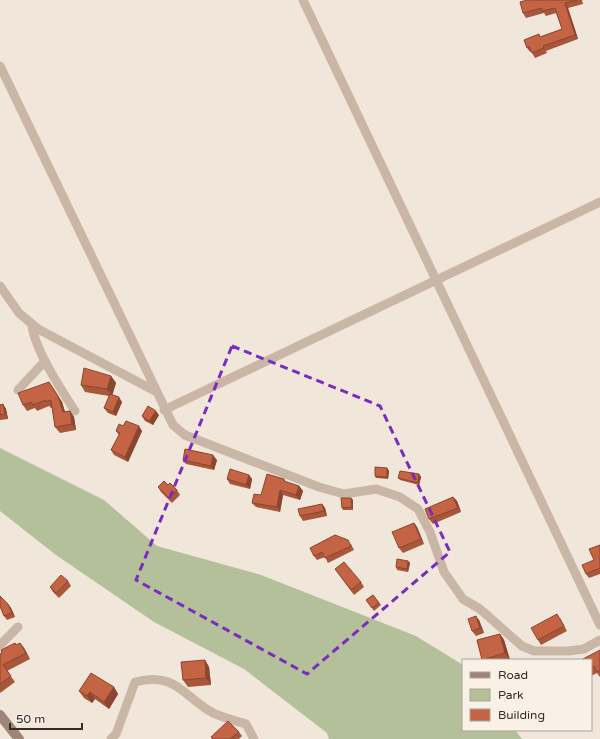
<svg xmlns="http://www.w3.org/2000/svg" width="600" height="739" font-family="'Varela Round',sans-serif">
  <rect width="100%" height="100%" fill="#f1e6da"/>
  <path fill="#b3c09a" d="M0,448l104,52 53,46 104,29 155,61 47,29v65h52l7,9h-193l-2,-6 -83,-64 -90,-47 -98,-67 -56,-44z"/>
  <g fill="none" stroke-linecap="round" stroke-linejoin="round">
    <g stroke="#c9b6a6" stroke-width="9">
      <path d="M303,0l297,625"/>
      <path d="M0,66l173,359 12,10 134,52 25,7 32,-5 24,8 18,12 12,23 14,40 19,27 17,10 42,37 12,5h34l16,-2 16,-9"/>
      <path d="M0,286l19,27 19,16 117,62"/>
      <path d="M32,324c1,23 30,67 43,87"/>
      <path d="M18,390l27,-29"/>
      <path d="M164,410l436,-208"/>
      <path d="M0,645l18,-18"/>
      <path d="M111,739l5,-5 19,-52c37,-10 46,10 73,28 10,7 26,10 38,14l8,15"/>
    </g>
    <path stroke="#9d8577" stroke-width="10" d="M0,715l19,24"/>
  </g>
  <g fill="#a9563a">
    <path d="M527,0h55l1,4 -15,4 10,31 -32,12 1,2 -12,5 -4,-7 -1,1 -3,-4 14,-11 21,-8 -6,-16 -10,3 -2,-3 -18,5 -3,-5z"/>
    <path d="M111,376l5,7 -4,12 10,7 -6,14 -8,-3 -4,-5 5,-12 -24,-4 -4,-7z"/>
    <path d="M49,382l13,20 3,10 5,-1 4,6 2,13 -16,3 -5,-6 -3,-19h-1l-2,-2 -12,5 -2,-3 -8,3 -4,-6z"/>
    <path d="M3,404l3,5 2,10 -8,1v-15z"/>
    <path d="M159,415l-6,10 -8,-4 -3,-5z"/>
    <path d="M123,426l19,5 -14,31 -14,-7 -3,-5 8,-15 -3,-4z"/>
    <path d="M183,460h34l-3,10 -28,-6z"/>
    <path d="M387,468l2,3 -1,8 -12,-1 -1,-2z"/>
    <path d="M419,474l2,3 -2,8 -19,-5 -2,-2z"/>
    <path d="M249,475l3,4 -2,10 -20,-5 -3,-5z"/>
    <path d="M284,479l2,3 13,4 4,5 -3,9 -17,-5 -3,17 -24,-5 -4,-4 9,-8z"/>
    <path d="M168,485l9,5 3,5 -8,8 -11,-11 -3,-5z"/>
    <path d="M453,497l4,4 4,11 -28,12 -4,-5z"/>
    <path d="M351,498l2,2v10h-10l-1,-2z"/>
    <path d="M322,504l3,4 2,8 -24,5 -3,-5z"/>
    <path d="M414,523l3,4 7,17 -21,9 -4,-5z"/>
    <path d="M351,544l3,6 -26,13 -3,-6 -8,3 -3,-4 -4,-8z"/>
    <path d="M600,545v29l-11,4 -3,-4 8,-14z"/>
    <path d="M408,561l2,2 -2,9 -11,-2 -1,-3z"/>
    <path d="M335,569l26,13 3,5 -10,8z"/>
    <path d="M68,581l3,5 -12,12 -6,-6 -3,-5z"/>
    <path d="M373,595l8,10 -7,6 -8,-11z"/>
    <path d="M0,596l11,12 4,9 -8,3 -3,-4 -3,-8 -1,1z"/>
    <path d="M560,618l7,13 -26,14 -3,-5z"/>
    <path d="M479,620l5,13 -8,3 -4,-5z"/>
    <path d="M500,634l4,6 6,20h-28l-5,-20z"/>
    <path d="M15,643l1,2 4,-2 4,5 6,11 -23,12 8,11 -15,11v-39z"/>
    <path d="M600,650v27l-3,-4 -6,3v-16z"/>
    <path d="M205,660l4,7 2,18 -23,2 -5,-7z"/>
    <path d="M114,687l4,7 -9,15 -14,-10 -3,4 -8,-5 -5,-7z"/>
    <path d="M239,732l3,4 -3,3h-27l-1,-2z"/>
  </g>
  <g fill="#8a4630">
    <path d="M565,3l3,5 10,31 -3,-4z"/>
    <path d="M111,376l5,7 -4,13 -5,-7z"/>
    <path d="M49,382l13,20 5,16 -4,-6z"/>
    <path d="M119,397l3,5 -6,14 -3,-4z"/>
    <path d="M3,404l3,5 2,10 -3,-5z"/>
    <path d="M70,411l4,6 2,13 -4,-6z"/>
    <path d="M156,411l3,4 -6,10 -4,-4z"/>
    <path d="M139,426l3,5 -14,31 -3,-5z"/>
    <path d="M213,455l4,5 -3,10 -3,-4z"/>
    <path d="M387,468l2,3 -1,8 -1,-2z"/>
    <path d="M419,474l2,3 -2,8 -1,-2z"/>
    <path d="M249,475l3,4 -2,10 -4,-4z"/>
    <path d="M299,486l4,5 -3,9 -4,-5z"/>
    <path d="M280,490l3,5 -3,17 -3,-5z"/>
    <path d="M453,497l4,4 4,11 -3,-4z"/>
    <path d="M351,498l2,2v10l-1,-3z"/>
    <path d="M322,504l3,4 2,8 -3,-5z"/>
    <path d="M414,523l3,4 7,17 -3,-5z"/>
    <path d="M408,561l2,2 -2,9 -1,-3z"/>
    <path d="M8,604l3,4 4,9 -3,-4z"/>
    <path d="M476,616l3,4 5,13 -4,-5z"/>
    <path d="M500,634l4,6 6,20 -5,-7z"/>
    <path d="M20,643l4,5 6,11 -4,-6z"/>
    <path d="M205,660l4,7 2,18 -5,-7z"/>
    <path d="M114,687l4,7 -9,15 -5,-7z"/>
    <path d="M90,692l5,7 -3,4 -5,-7z"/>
  </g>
  <g fill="#c56444" stroke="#8a4630">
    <path d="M527,0h50l-12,3 10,32 -32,11 1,2 -12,5 -3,-7 -2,2 -3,-8 15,-6 1,3 22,-8 -7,-21 -13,3v-3l-19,5 -3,-11z"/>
    <path d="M84,368l27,8 -4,13 -26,-4z"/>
    <path d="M49,382l9,14 5,16 7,-1 2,13 -17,3 -4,-27 -5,2v-2l-13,5 -2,-3 -8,3 -5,-12z"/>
    <path d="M110,394l9,3 -6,15 -9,-4z"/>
    <path d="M3,404l2,10 -5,1v-10z"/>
    <path d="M148,406l8,5 -7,10 -7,-5z"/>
    <path d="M126,421l13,5 -14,31 -14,-7 9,-17 -4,-2 3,-7 4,2z"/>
    <path d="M185,449l28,6 -2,11 -28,-6z"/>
    <path d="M375,467l12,1v9l-12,-1z"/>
    <path d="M230,469l19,6 -3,10 -19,-6z"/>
    <path d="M400,471l19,3 -1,9 -20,-5z"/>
    <path d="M267,474l17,5v2l15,5 -3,9 -16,-5 -3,17 -25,-4 2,-9 7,1z"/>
    <path d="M164,481l4,4 2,-2 7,7 -8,8 -11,-11z"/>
    <path d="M453,497l5,11 -29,11 -4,-10z"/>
    <path d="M341,498h10l1,9 -10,1z"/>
    <path d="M322,504l2,7 -24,5 -2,-7z"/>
    <path d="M414,523l7,16 -22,9 -7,-16z"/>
    <path d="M335,535l13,5 3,6 -26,12 -3,-6 -8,4 -4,-8z"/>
    <path d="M600,545v23l-14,6 -4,-9 12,-5 -5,-11z"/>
    <path d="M397,559l11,2 -1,8 -11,-2z"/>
    <path d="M344,562l17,20 -10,8 -16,-21z"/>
    <path d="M61,575l7,6 -12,12 -6,-6z"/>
    <path d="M373,595l6,8 -7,5 -6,-8z"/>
    <path d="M0,596l8,8 4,9 -8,3 -4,-10z"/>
    <path d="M557,614l7,12 -26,14 -7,-12z"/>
    <path d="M476,616l4,12 -8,3 -4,-12z"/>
    <path d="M500,634l5,19 -23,7 -5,-20z"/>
    <path d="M15,643l1,2 4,-2 6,10 -23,12 8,11 -11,8v-30l2,-1 -1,-3z"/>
    <path d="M600,650v20l-3,2 -3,-6 -3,1v-7h-10z"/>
    <path d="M205,660l1,18 -23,2 -2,-18z"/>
    <path d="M91,673l23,14 -10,15 -14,-10 -3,4 -8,-5z"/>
    <path d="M228,721l11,11 -9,7h-17l-2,-2z"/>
  </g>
  <path fill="none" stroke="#7b2cbf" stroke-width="3" stroke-dasharray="8 5" stroke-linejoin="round" d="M232,346l148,60 70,146 -143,122 -171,-94z"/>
  <rect x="462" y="659" width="130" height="72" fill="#f9f0e6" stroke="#aba19a"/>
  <rect x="470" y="672" width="20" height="6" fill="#9d8577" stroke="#aba19a"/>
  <text x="498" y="679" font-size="12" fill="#352b27">Road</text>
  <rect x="470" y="689" width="20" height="12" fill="#b3c09a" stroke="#aba19a"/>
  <text x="498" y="699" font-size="12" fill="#352b27">Park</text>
  <rect x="470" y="709" width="20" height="12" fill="#c56444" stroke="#aba19a"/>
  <text x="498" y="719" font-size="12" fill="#352b27">Building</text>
  <path d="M10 723v6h72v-6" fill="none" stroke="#352b27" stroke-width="2"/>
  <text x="16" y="723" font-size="12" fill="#352b27" stroke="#f9f0e6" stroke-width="3" paint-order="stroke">50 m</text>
</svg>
